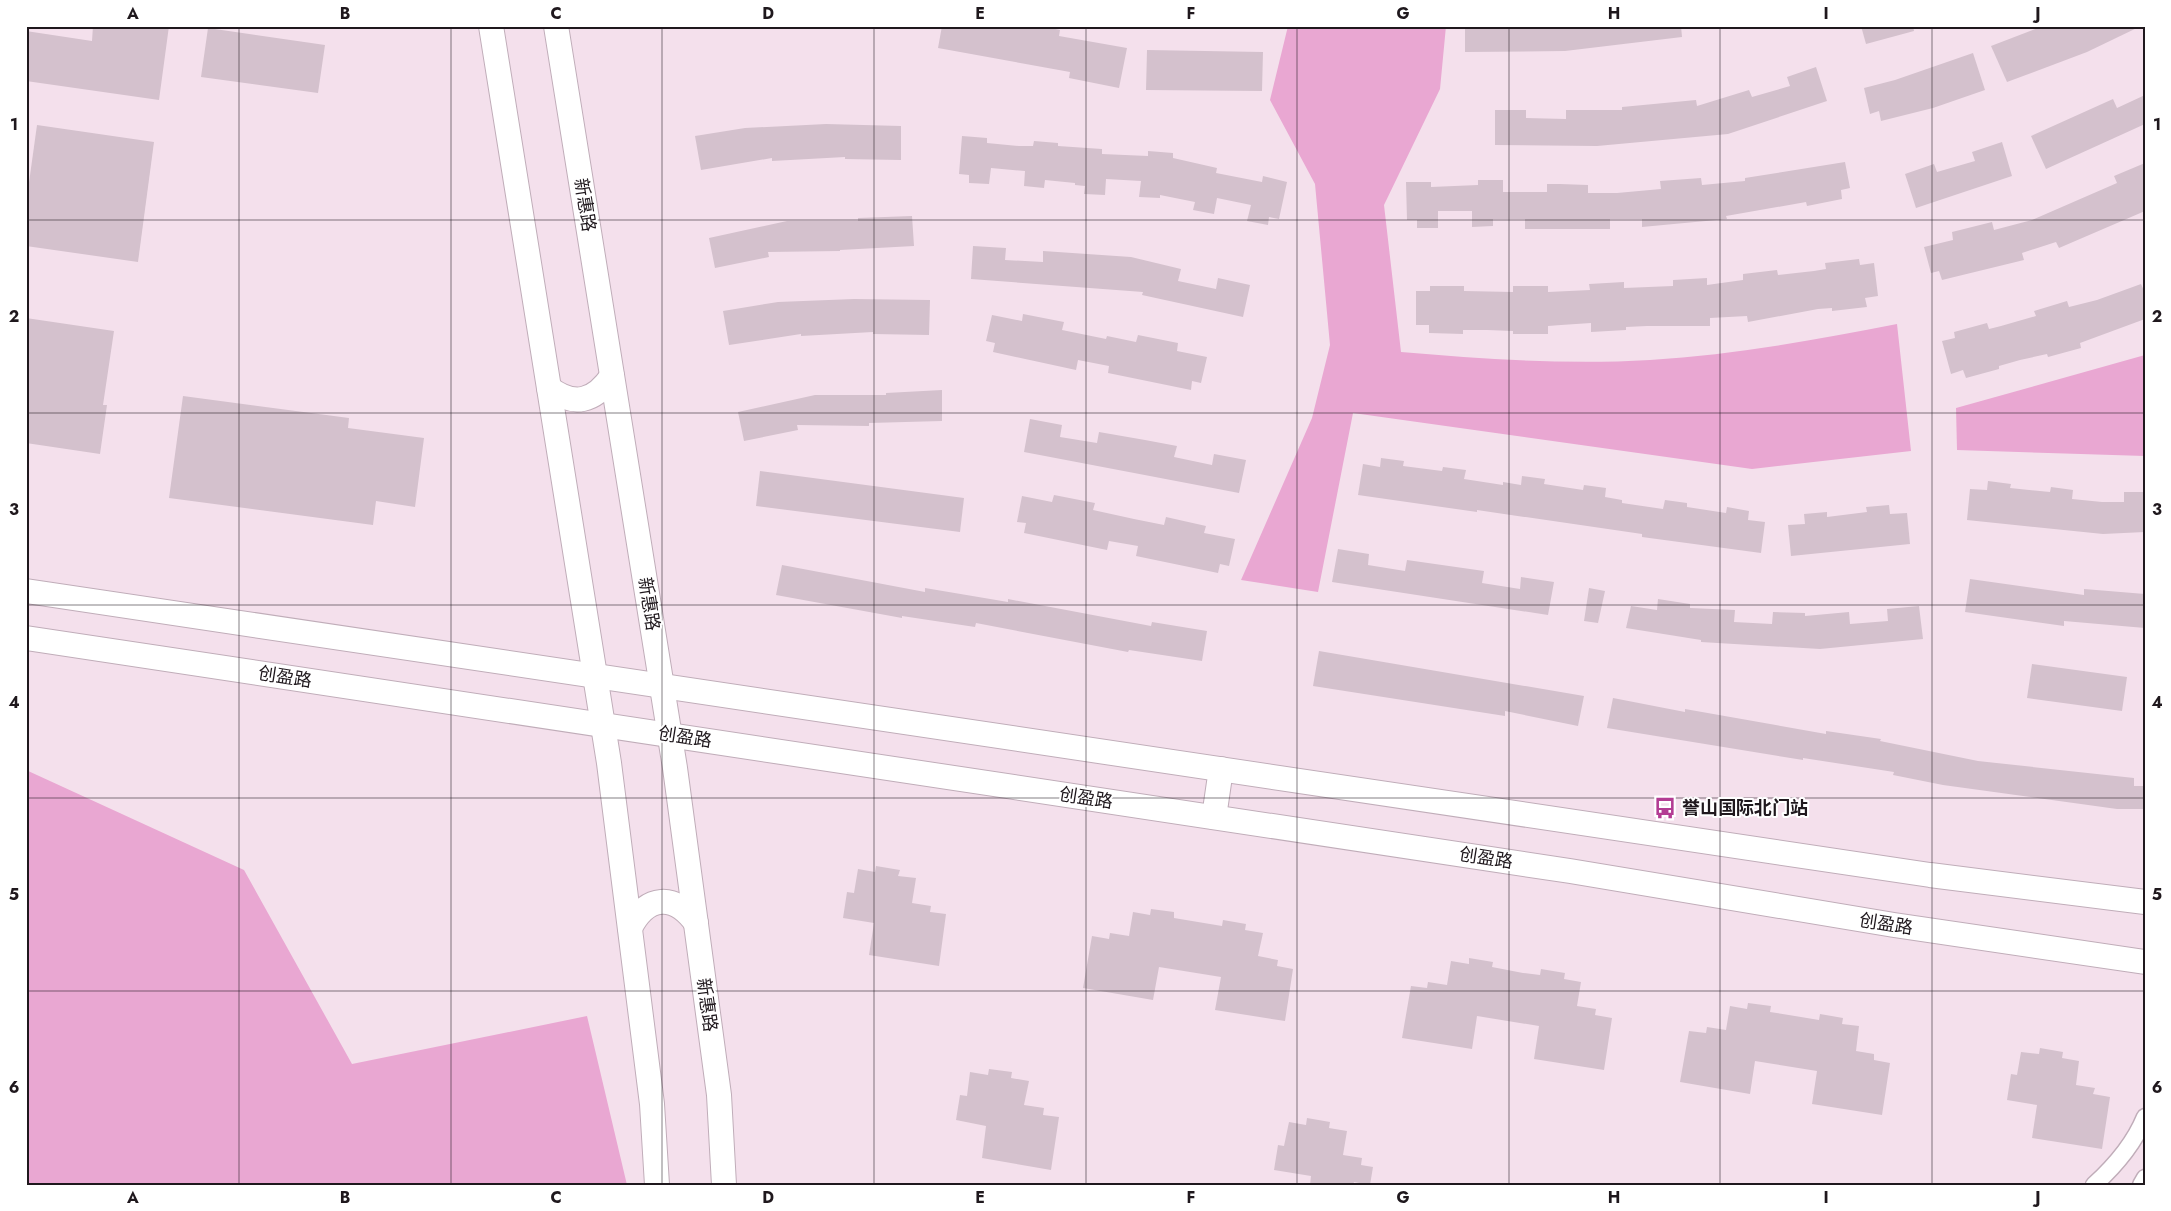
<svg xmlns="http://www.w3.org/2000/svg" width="2171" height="1211" font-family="Jost,'Noto Sans SC',sans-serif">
  <rect width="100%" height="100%" fill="#f4e0ec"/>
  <g fill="#e9a7d2">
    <path d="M1288,26h158l-6,63 -56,116 17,147c83,7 166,13 249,8 83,-5 165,-20 247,-36l14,127 -159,18 -399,-56 -35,179 -77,-12 71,-162 18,-73 -15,-161 -45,-84z"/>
    <path d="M2145,355v101l-188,-6 -1,-42z"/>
    <path d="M26,770l218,100 108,194 235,-48 40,169h-601z"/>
  </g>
  <g fill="#d4c1cd">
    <path d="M93,26h76l-10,74 -133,-19v-50l66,10z"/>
    <path d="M942,26h100l18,4 -1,6 68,12 -8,40 -50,-10 1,-6 -132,-24z"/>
    <path d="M1465,26h216l1,11 -117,14 -100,1z"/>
    <path d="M1861,26h52l1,5 -48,13z"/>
    <path d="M2043,26h98l-54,26 -80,30 -16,-36z"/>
    <path d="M208,28l117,17 -7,48 -117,-16z"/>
    <path d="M1147,50l116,2 -1,39 -116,-1z"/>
    <path d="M1973,53l12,37 -52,18 -52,13 -2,-10 -9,3 -6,-26 31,-8z"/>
    <path d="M1816,67l11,34 -99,33 -131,12 -102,-1v-35h31v8l40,1v-9h56v-3l74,-7 1,6 52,-16 3,7 38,-11 -3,-9z"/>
    <path d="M2145,95v29l-99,45 -15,-33 82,-37 4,9z"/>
    <path d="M826,124l75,2v34l-56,-1v-2l-73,4v-3l-71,12 -6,-34 50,-8z"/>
    <path d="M37,125l117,17 -16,120 -112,-16v-42z"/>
    <path d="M962,136l25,2v5l32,3h14l1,-5 24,2v3l44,3v5l46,2v-5l25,2v5l44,10 -1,5 46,9 1,-6 24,6 -8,37 -10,-2 -1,8 -21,-4 4,-16 -34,-7 -3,16 -21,-4 2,-8 -35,-7v3l-21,-1 2,-16 -35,-2 -1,16 -21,-1 1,-8 -10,-1v-2l-30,-3 -1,8 -20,-2 1,-15 -34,-3 -2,16 -20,-1v-8l-10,-1z"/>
    <path d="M2002,142l10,34 -96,32 -11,-34 29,-10 3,8 38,-11 -3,-9z"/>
    <path d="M1845,162l5,26 -9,2 1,9 -35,7 -1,-4 -80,14 1,3 -85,8v-8h-32v10h-85v-10h-32v7l-21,1v-16h-34v17h-21v-8h-10l-1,-38h25v5l47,-2v-5h25v12h44v-8h13l28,1v8h29l44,-4 -1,-8 41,-3 1,7 43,-4v-3z"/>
    <path d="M2145,163v48l-86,37 -3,-6 -34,11 2,7 -82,20 -3,-9 -8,2 -7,-26 29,-7 -1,-8 40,-10 2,8 38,-10 85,-37 -3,-7z"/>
    <path d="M912,216l2,30 -74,4v1l-72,1 1,5 -54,11 -6,-30 78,-17h71v-3z"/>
    <path d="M973,246l33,2 -1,12 38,2v-11l88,6 50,12 -3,12 38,8 2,-11 32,7 -7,32 -101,-22 1,-3 -172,-13z"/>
    <path d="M1859,259l1,6 14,-2 4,33 -13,2 2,9 -35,4v-3l-14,1 -70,13 -1,-6 -37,2v8h-63l-21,1v3l-35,2v-9l-30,2 -13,1v8h-35v-3l-26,-1h-24v4l-34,-1v-8h-13v-34h14v-5h34v5l49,1v-6h35v6l42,-2 -1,-6 35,-2v6l49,-2v-6l34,-2v7l36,-5v-6l34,-4 1,5 36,-4 12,-2 -1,-6z"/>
    <path d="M2141,284l4,9v26l-65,24 1,5 -33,9 -1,-3 -27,6 -21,6v3l-33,9 -3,-8 -12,4 -9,-33 13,-3 -1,-6 33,-9 2,6 12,-3 35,-10 -2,-5 33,-10 2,6 28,-7z"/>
    <path d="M854,299l76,1 -1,35 -56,-1v-2l-72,4v-2l-72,11 -6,-34 55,-9z"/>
    <path d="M1023,314l41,8 -2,8 44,9 1,-3 29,6 2,-7 40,8 -1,8 30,6 -6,26 -9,-2 -1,9 -83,-17 1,-7 -31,-6 -2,10 -83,-18 2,-9 -9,-2 6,-26 30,6z"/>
    <path d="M26,318l88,13 -11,74h4l-7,49 -74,-11z"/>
    <path d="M942,390v31l-73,2v3l-72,-1 1,5 -54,11 -6,-29 77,-17h71v-2z"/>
    <path d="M183,396l166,22 -1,10 76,10 -9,69 -39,-6 -3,24 -204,-27z"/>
    <path d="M1030,419l32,6 -2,12 37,6 2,-11 46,8 32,6 -3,11 38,8 2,-11 32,6 -7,33 -215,-41z"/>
    <path d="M1381,458l23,3 -1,5 39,5 1,-4 23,3 -2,9 39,6v-3l18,3 1,-9 23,3 -1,5 39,6 1,-5 22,3 -1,9 17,3v3l41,6 2,-9 22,3v4l39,6 1,-6 22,4 -1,9 17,2 -4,31 -119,-16v-3l-165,-24v2l-119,-17 5,-31 17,3z"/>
    <path d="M760,471l204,27 -4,34 -204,-26z"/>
    <path d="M1988,481l23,3 -1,4 40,4 1,-5 22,3 -1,9 30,3h22v-10h21v40l-42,2 -136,-14 3,-31 17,1z"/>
    <path d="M1054,495l41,8 -2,7 41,9 30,6 2,-8 40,9 -2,7 31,6 -6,27 -9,-2 -2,9 -82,-17 2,-10 -29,-5 -2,9 -83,-17 2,-10 -9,-1 5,-26 30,6z"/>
    <path d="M1889,505l1,9 17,-1 3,31 -119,12 -3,-31 17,-1 -1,-10 23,-2v5l40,-5 -1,-5z"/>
    <path d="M1338,549l31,5 -1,11 37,6 2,-11 77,11 -2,12 38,6 1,-12 33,5 -6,33 -216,-33z"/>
    <path d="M782,565l143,27v-4l83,14v-3l143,27 1,-4 55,9 -5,30 -73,-11 -1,2 -152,-29 -1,4 -73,-11v2l-126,-23z"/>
    <path d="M1970,579l114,16v-6l61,5v34l-81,-7v5l-99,-14z"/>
    <path d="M1589,588l16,3 -7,32 -14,-2z"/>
    <path d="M1658,599l32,5v4l45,2 -1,12 38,2 1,-12 32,1v3l44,-4 1,12 38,-3 -1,-12 32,-3 4,33 -103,10 -119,-7v-2l-75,-12 5,-22 26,4z"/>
    <path d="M1319,651l265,45 -6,30 -73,-15v5l-192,-30z"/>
    <path d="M2032,664l95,13 -5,34 -95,-13z"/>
    <path d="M1613,698l72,14v-3l141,25v-3l55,8 -1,2 98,20 156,17v8h10v23h-27l-174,-24 -50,-10 1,-3 -91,-14v2l-196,-32z"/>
    <path d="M876,866l24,4 -2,6 18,2 -4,25 19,3 -1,6 16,2 -7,52 -70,-11 5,-32 -31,-5 4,-26 7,1 4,-24 17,3z"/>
    <path d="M1151,909l23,3v6l48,8 1,-6 23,4 -1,6 18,3 -5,23 20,4 -1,6 16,3 -8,52 -70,-11 6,-33 -62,-10 -6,33 -70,-12 9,-52 17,3 1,-6 19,3 4,-24 17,3z"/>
    <path d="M1469,958l24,4 -1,5 31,6 17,2 1,-6 24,4 -1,6 17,3 -4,24 19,3 -1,6 17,3 -8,52 -70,-11 5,-33 -62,-10 -5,33 -70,-11 9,-52 16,2 1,-6 19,3 4,-24 18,3z"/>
    <path d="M1748,1003l23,3 -1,6 31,5 18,3 1,-6 23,4 -1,6 17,2 -3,25 18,3v6l16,3 -8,52 -70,-11 5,-33 -62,-10 -5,33 -70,-12 9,-51 17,2 1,-6 19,3 4,-24 17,3z"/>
    <path d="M2040,1048l23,4 -1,6 17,3 -3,24 19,3 -2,6 17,3 -8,52 -70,-11 5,-33 -30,-5 4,-26 6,1 4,-23 18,2z"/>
    <path d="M989,1069l23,3 -1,6 18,3 -5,24 20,3 -1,7 16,2 -8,53 -69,-12 4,-32 -30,-6 4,-25 7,1 3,-24 18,3z"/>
    <path d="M1307,1118l23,4 -1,6 18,3 -4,24 19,3 -1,7 12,2 -3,18 -16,-3 -1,3h-43l1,-9 -37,-6 4,-25 6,1 5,-24 17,3z"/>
  </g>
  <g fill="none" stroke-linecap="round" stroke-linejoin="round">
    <g stroke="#c0adb9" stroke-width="19">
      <g id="street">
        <path d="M2094,1185c22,-20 40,-41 51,-68"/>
        <path d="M2141,1185l4,-7"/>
      </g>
    </g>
    <g stroke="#c0adb9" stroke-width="26">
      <g id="secondary">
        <path d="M491,26l118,737 43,341 5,81"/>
        <path d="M556,26l119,742 44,327 5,90"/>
        <path d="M549,388c25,19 45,14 63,-12"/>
        <path d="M26,591l1904,284 215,27"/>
        <path d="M26,638l1544,233 324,54 251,37"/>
        <path d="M1214,817l7,-48"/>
        <path d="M630,928c17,-33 44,-35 66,-5"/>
      </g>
    </g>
    <use href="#street" stroke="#fff" stroke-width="16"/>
    <use href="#secondary" stroke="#fff" stroke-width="24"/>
  </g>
  <path fill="none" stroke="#1f181d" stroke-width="1" stroke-opacity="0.55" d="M239,26v1159M451,26v1159M662,26v1159M874,26v1159M1086,26v1159M1297,26v1159M1509,26v1159M1720,26v1159M1932,26v1159M26,220h2119M26,413h2119M26,605h2119M26,798h2119M26,991h2119"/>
  <defs>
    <g id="bus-bare" transform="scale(1.725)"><path d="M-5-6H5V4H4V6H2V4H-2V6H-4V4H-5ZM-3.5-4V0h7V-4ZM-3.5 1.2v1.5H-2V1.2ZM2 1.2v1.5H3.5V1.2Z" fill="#b33c93" stroke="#fff" stroke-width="2.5" paint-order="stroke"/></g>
  </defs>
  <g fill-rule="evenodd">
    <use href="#bus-bare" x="1665" y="808"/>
  </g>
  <g text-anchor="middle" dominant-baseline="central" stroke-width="4" stroke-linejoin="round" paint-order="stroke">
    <g font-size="18" fill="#1f181d" stroke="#fff">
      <text transform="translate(585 205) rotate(81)">新惠路</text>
      <text transform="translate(649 604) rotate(81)">新惠路</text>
      <text transform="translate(285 677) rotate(9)">创盈路</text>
      <text transform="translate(685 737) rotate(9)">创盈路</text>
      <text transform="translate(1086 798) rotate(9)">创盈路</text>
      <text transform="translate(1486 858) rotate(9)">创盈路</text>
      <text transform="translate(1886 924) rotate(9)">创盈路</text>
      <text transform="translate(707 1005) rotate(82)">新惠路</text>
    </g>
    <g font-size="18" font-weight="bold" fill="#1f181d" stroke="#fff" text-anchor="start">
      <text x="1682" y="808">誉山国际北门站</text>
    </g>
  </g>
  <rect width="2171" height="1211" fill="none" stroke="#ffffff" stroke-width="55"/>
  <rect x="28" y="28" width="2116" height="1156" fill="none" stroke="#1f181d" stroke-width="2"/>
  <g font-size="16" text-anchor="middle" font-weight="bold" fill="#1f181d">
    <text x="133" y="19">A</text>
    <text x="345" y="19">B</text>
    <text x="556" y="19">C</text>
    <text x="768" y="19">D</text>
    <text x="980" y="19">E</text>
    <text x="1191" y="19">F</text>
    <text x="1403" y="19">G</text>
    <text x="1614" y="19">H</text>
    <text x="1826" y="19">I</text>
    <text x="2038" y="19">J</text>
    <text x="14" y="130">1</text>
    <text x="2157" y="130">1</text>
    <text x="14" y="322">2</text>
    <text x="2157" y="322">2</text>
    <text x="14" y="515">3</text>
    <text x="2157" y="515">3</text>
    <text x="14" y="708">4</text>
    <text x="2157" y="708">4</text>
    <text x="14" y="900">5</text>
    <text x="2157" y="900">5</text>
    <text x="14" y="1093">6</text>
    <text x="2157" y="1093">6</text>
    <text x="133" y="1203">A</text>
    <text x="345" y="1203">B</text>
    <text x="556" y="1203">C</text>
    <text x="768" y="1203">D</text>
    <text x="980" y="1203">E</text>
    <text x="1191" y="1203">F</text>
    <text x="1403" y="1203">G</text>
    <text x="1614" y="1203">H</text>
    <text x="1826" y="1203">I</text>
    <text x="2038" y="1203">J</text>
  </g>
</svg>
